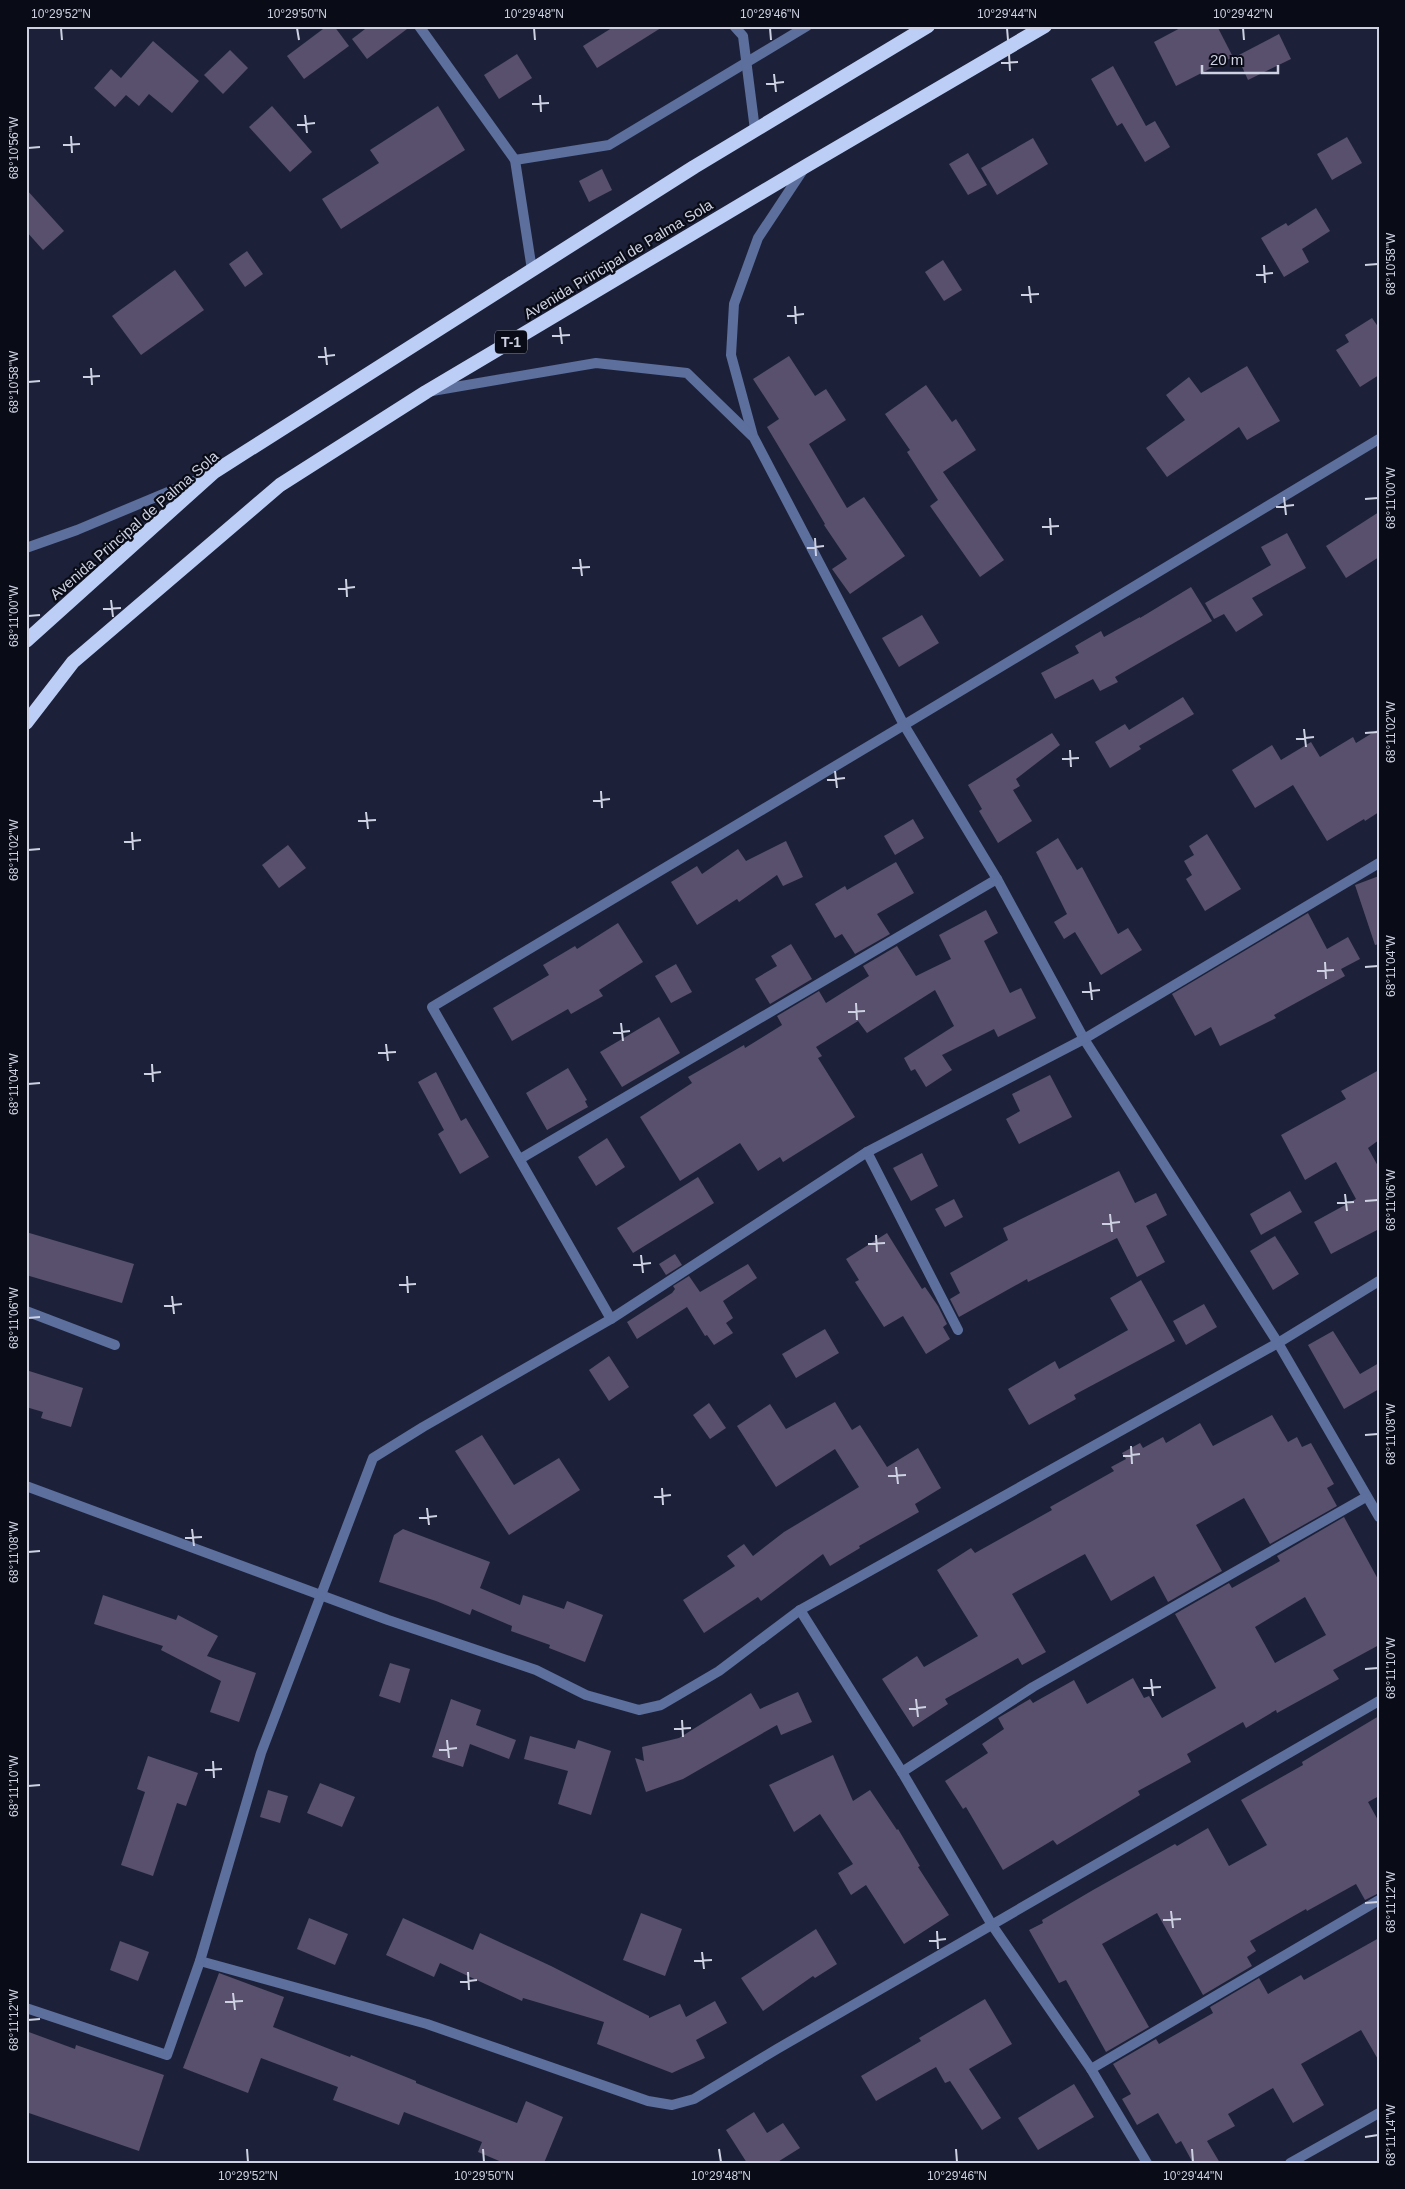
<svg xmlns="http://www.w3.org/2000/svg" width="1405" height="2189" font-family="Helvetica,sans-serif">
  <rect width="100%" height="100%" fill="#1c2139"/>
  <g fill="#58506d" fill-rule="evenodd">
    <path d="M327,26h7l15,20 -45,33 -17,-23z"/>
    <path d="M369,26h42l-44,33 -15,-20z"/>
    <path d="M615,26h49l-67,42 -14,-22z"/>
    <path d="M1184,26h33l16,31 -57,29 -22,-44z"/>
    <path d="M1279,34l12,25 -43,21 -11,-24z"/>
    <path d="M153,41l46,40 -27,32 -23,-19 -10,12 -13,-11 -11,12 -21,-19 17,-19 10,9z"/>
    <path d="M230,50l18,18 -25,26 -19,-19z"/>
    <path d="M517,54l15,24 -33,21 -15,-24z"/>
    <path d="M1113,66l33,60 9,-5 15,26 -25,15 -23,-39 -5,3 -26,-47z"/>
    <path d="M272,106l40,46 -22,20 -41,-45z"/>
    <path d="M438,106l27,44 -124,79 -19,-30 57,-36 -9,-13z"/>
    <path d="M1347,137l15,26 -30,17 -15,-26z"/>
    <path d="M1033,138l15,26 -51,31 -16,-27z"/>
    <path d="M968,153l19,32 -19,10 -19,-31z"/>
    <path d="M602,169l10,21 -23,12 -10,-21z"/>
    <path d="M26,189l38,42 -21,19 -17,-19z"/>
    <path d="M1316,208l14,23 -28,18 7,13 -25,15 -23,-39 25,-15 2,3z"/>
    <path d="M247,251l16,23 -18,13 -16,-23z"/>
    <path d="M943,260l19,30 -18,11 -19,-29z"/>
    <path d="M175,270l29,40 -63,45 -29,-39z"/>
    <path d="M1372,318l7,10v47l-19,12 -24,-37 13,-8 -4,-7z"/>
    <path d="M789,356l26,40 11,-7 20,31 -37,24 38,64 17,-11 41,59 -55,38 -18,-25 15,-10 -23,-34 1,-1 -58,-97 12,-8 -26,-40z"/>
    <path d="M1247,366l33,55 -33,19 -8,-13 -72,50 -21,-29 39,-28 -19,-25 23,-18 12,16z"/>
    <path d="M926,385l26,37 4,-3 20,31 -33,22 61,88 -24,17 -50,-71 8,-6 -31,-48 3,-2 -25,-36z"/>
    <path d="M1379,512v45l-33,21 -20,-32z"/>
    <path d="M1287,533l19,35 -54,30 11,17 -27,17 -12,-18 -10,5 -9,-16 66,-38 -10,-18z"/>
    <path d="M1191,587l21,34 -97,56 3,5 -18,9 -7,-12 -38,20 -14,-26 38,-20 -4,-7 26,-15 3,6 36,-20v1z"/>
    <path d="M922,615l17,28 -40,24 -17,-29z"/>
    <path d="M1183,697l11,17 -55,32 2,3 -31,19 -15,-26 30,-18 4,6z"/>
    <path d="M1379,729v83l-14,9 -1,-2 -37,22 -34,-56 -38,23 -23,-38 40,-25 9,15 30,-18 9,15 33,-20 3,6z"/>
    <path d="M1052,733l8,12 -44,34 4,7 -7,4 19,31 -34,22 -19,-32 3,-2 -14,-24z"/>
    <path d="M913,819l11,19 -29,17 -11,-19z"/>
    <path d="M1207,834l34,55 -36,22 -19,-32 6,-4 -8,-14 10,-6 -5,-9z"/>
    <path d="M1058,838l19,32 5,-3 36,67 10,-6 14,22 -41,25 -26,-43 -11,7 -10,-17 13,-8 -31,-62z"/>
    <path d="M786,841l17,36 -20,9 -6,-11 -38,27 -2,-3 -40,26 -26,-43 26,-16 5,8 36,-25 8,12z"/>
    <path d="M288,845l18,23 -27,20 -17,-23z"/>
    <path d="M896,862l18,31 -37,21 13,20 -35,20 -13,-20 -7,4 -20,-34 30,-18 2,4z"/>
    <path d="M1379,876v68l-4,1 -20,-60z"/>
    <path d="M986,910l12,23 -14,8 26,52 11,-5 15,30 -38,19 -4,-8 -52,26 10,15 -26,17 -11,-18 -4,2 -7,-13 50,-32 -19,-36 -68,43 -9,-12 -42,26 6,9 -4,2 37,59 -72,45 -3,-5 -22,14 -18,-28 -60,38 -40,-64 52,-34 -4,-6 56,-32 1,3 37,-23 -5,-9 42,-25 7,12 43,-27 -6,-10 34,-20 19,30 35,-17 -12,-24z"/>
    <path d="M1308,913l19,36 21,-12 12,22 -19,10 4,7 -71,39 2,3 -56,28 -9,-19 -16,9 -23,-42z"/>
    <path d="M618,923l25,39 -44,28 4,6 -32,18 -3,-5 -56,32 -19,-33 56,-33 -6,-10 32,-19 2,3z"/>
    <path d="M791,944l21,35 -42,25 -15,-25 22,-13 -6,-10z"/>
    <path d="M676,964l16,28 -21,11 -16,-27z"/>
    <path d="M659,1017l21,36 -58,34 -22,-35z"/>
    <path d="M568,1068l19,32 -2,1 3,6 -41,23 -21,-37z"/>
    <path d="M1379,1070v70l-11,8 11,20v61l-48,25 -17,-32 42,-23 -20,-37 -31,18 -24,-45 65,-36 -5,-8z"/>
    <path d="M436,1072l25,49 5,-3 23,39 -29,17 -22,-40 6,-4 -26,-48z"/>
    <path d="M1050,1075l22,42 -53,27 -13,-25 14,-8 -8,-17z"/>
    <path d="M607,1138l18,29 -29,19 -18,-29z"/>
    <path d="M922,1153l16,33 -27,15 -18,-33z"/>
    <path d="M1119,1171l16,32 21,-10 11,22 -21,11 19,36 -28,15 -20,-39 -89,44 -1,-3 -68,38 -9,-18 10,-6 -10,-20 58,-33 -5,-12z"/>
    <path d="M698,1177l16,26 -81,50 -16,-25z"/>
    <path d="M1290,1191l12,21 -41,23 -11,-21z"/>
    <path d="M954,1199l9,18 -18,10 -10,-18z"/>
    <path d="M26,1232l108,32 -12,39 -96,-28z"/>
    <path d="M887,1233l35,56 3,-2 13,19 9,18 -4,3 7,12 -24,15 -23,-38 -19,11 -29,-45 4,-2 -13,-21z"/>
    <path d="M1275,1236l24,38 -26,16 -23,-39z"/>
    <path d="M675,1254l7,11 -16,10 -7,-11z"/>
    <path d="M748,1264l9,14 -34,23 10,17 -7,5 7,10 -19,12 -7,-10 -2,1 -18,-29 -50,32 -10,-17 45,-29 3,-4 -2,-3 16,-10 11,16z"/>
    <path d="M1141,1280l34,61 -101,54 2,4 -47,26 -21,-36 47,-28 4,8 69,-39 -18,-32z"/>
    <path d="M1204,1304l13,23 -31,18 -13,-24z"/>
    <path d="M825,1329l14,24 -43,25 -14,-24z"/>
    <path d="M1333,1331l27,43 19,-11v26l-35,20 -36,-64z"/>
    <path d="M609,1356l20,31 -20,14 -20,-31z"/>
    <path d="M26,1370l57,18 -12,39 -30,-9 2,-6 -17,-5z"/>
    <path d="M835,1402l17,28 8,-5 27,42 31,-19 23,40 -26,16 4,8 -60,34 1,2 -30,18 -7,-12 -62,47 -3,-4 -54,36 -21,-33 52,-34 -8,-10 17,-12 9,12 31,-24 75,-45 -24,-38 -59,38 -39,-61 33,-22 16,25z"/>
    <path d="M709,1403l17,25 -16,11 -17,-24z"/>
    <path d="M1272,1415l16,27 9,-5 5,10 9,-4 23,41 -7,4 10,18 -67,38 -26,-46 -48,27 26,46 -54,31 -14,-26 -43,25 -26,-47 -73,40 34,58 -24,13 -4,-7 -73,41 3,5 -35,23 -31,-48 35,-23 7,11 54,-31 -41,-66 34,-22 4,5 77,-43 -2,-3 64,-36 -3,-4 15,-8 -4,-6 18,-10 3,5 20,-11 3,6 34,-20 13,23z"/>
    <path d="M482,1435l32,50 45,-27 21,32 -71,45 -54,-84z"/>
    <path d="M1344,1517l35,64v64l-46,25 6,9 -62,34 -1,-3 -30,18 -3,-6 -56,32 4,8 -53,29 2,4 -83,50 -4,-5 -50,30 -37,-63 -3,2 -18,-28 43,-28 -6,-9 22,-15 -6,-11 32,-19 3,4 41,-23 13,24 46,-26 11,20 5,-2 13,22 54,-30 -41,-74 54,-31 3,5 48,-27 -3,-5zM1305,1597l21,38 -51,28 -20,-36z"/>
    <path d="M403,1529l87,33 -10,26 40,17 3,-10 41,14 3,-8 36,14 -18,47 -36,-14 1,-3 -39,-14 1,-5 -40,-17 -2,6 -34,-14 -57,-19 15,-47z"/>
    <path d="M103,1595l73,25 2,-5 40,21 -11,20 49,17 -17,49 -29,-10 11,-31 -60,-31 2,-4 -69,-22z"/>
    <path d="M390,1663l20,6 -10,34 -21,-7z"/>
    <path d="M798,1692l14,30 -31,13 -4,-10 -94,54 -37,13 -11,-34 9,3 -2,-14 37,-9 72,-45 9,16z"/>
    <path d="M451,1699l30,11 -5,15 40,15 -7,19 -39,-15 -7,23 -31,-10z"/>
    <path d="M1379,1716v80l-11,6 11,20v71l-14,7 -9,-16 -49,27 -1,-2 -56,32 6,10 -9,6 5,9 -49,29 -46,-82 -55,31 47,83 -43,25 -40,-72 -7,3 -30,-53 14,-7 -1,-3 51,-30 82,-46 2,2 31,-18 21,38 38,-21 -26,-45 62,-35 -1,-3z"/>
    <path d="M530,1736l45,13 3,-9 33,11 -20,64 -33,-11 10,-33 -44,-12z"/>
    <path d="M833,1755l20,46 17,-11 27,40 1,-1 22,37 -2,1 31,48 -45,29 -38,-59 -15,10 -13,-22 15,-9 -33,-50 -26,18 -25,-47z"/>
    <path d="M148,1756l50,17 -12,33 -9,-3 -24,73 -32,-11 24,-73 -8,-3z"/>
    <path d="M320,1783l35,14 -13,30 -35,-14z"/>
    <path d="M268,1790l20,6 -8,27 -20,-6z"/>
    <path d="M641,1913l41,16 -17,47 -42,-16z"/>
    <path d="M309,1918l39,16 -13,31 -38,-16z"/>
    <path d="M403,1918l70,32 7,-17 71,33 98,50v2l31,-14 6,13 29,-16 12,22 -31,17 9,18 -33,15 -75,-29 7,-22 -81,-24 -1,3 -82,-38 -6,14 -48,-22z"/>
    <path d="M816,1929l21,35 -22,14 -2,-2 -50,35 -22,-33z"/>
    <path d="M1379,1938v123l-18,-31 -60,34 23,41 -31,18 -20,-35 -45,26 7,12 -28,15 13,22h-27l-12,-22 -5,3 -18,-31 -21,12 -15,-26 9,-5 -18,-30 43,-25 3,5 54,-31 -3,-6 49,-29 9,16 33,-19 3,5z"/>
    <path d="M120,1941l29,11 -11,29 -28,-11z"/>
    <path d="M219,1973l65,24 -11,30 77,30 1,-2 65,26v2l101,40 9,-22 37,16 -19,46h-40l-26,-11 4,-10 -78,-30 -5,13 -66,-25 5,-13 -77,-29 -13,35 -65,-25z"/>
    <path d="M985,1999l27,45 -43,25 32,49 -19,12 -32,-49 -5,2 -9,-16 -60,34 -15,-25 60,-35 -2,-3z"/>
    <path d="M26,2031l49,18 1,-4 88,30 -25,76 -113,-39z"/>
    <path d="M1074,2084l20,33 -56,33 -20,-32z"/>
    <path d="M754,2112l13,21 16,-10 17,25 -24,15h-29l-21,-33z"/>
  </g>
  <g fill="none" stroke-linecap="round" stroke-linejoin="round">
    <g stroke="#5c6f9d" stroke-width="10">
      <path d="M515,160l94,-15 198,-119"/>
      <path d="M520,1159l477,-280"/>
      <path d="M26,1311l89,34"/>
    </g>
    <g stroke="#5c6f9d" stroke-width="10">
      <path d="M419,26l96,134 17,110"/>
      <path d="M734,26l9,10 12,94"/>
      <path d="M803,170l-45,68 -24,66 -3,51 22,81 151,289 93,154 87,160 194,304 101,174"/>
      <path d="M432,391l164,-28 91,10 65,63"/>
      <path d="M26,548l51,-18 129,-54"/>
      <path d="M867,1152l91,178"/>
      <path d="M611,1319l-179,-312 472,-282 475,-286"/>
      <path d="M26,1486l362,134 148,50 50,25 53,15 22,-5 58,-34 81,-61 478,-267 101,-62"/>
      <path d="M800,1610l102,162 90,153 99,144 56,94"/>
      <path d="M902,1772l131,-85 333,-190"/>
      <path d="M200,1961l227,63 221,77 24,4 22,-6 83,-50 602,-348"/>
      <path d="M26,2008l141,47 33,-94 61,-208 112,-295 50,-31 188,-108 256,-167 217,-113 295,-176"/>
      <path d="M1091,2069l288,-169"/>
      <path d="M1290,2163l89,-50"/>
    </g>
    <g stroke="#bccef6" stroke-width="14">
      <path d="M26,641l188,-169 480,-305 234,-141"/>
      <path d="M26,723l47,-61 207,-177 146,-93 380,-226 239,-140"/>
    </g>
  </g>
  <path fill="none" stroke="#cdd1e2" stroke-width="2" d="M61,28l1,12M297,28l2,12M534,28l1,12M770,28l1,12M1007,28l1,12M1243,28l1,12M1009,54l1,17M1001,63l17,-1M774,74l2,18M766,84l18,-2M540,95l1,17M532,104l17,-1M305,115l2,18M297,125l18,-2M71,136l1,17M63,145l17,-1M28,148l12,-1M1264,265l1,18M1365,265l13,-1M1256,275l17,-2M1029,286l2,17M1021,295l18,-1M795,306l1,18M787,316l17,-2M560,327l2,17M552,336l18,-1M325,347l2,18M318,357l17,-2M91,368l1,17M83,377l17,-1M28,382l12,-1M1284,497l2,18M1365,499l13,-1M1276,507l18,-2M1050,518l1,17M1042,527l17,-1M815,538l1,18M807,548l17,-2M580,559l2,17M572,568l18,-1M346,579l1,18M338,589l17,-2M111,600l2,17M103,609l18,-1M28,616l12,-1M1304,729l2,18M1365,733l13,-1M1296,739l18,-2M1070,750l1,17M1062,759l17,-1M835,771l2,17M827,780l18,-2M601,791l1,17M593,801l17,-2M366,812l2,17M358,821l18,-1M132,832l1,18M124,842l17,-2M28,850l12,-1M1325,962l1,17M1365,967l13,-1M1317,971l17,-1M1090,982l2,18M1082,992l18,-2M856,1003l1,17M848,1012l17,-1M621,1023l2,18M613,1033l17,-2M386,1044l2,17M378,1053l18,-1M152,1064l1,18M144,1074l17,-2M28,1084l12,-1M1345,1194l2,17M1365,1201l13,-1M1337,1203l17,-1M1110,1214l2,18M1102,1224l18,-2M876,1235l1,17M868,1244l17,-1M641,1255l2,18M633,1265l18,-2M407,1276l1,17M399,1285l17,-1M172,1296l2,18M164,1306l18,-2M28,1318l12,-1M1365,1435l13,-1M1131,1446l1,18M1123,1456l17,-2M896,1467l2,17M888,1476l18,-1M662,1488l1,17M654,1497l17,-2M427,1508l2,17M419,1518l18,-2M192,1529l2,17M185,1538l17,-1M28,1552l12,-1M1365,1669l13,-1M1151,1679l2,17M1143,1688l18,-1M916,1699l2,18M909,1709l17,-2M682,1720l1,17M674,1729l17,-1M447,1740l2,18M439,1750l18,-2M213,1761l1,17M205,1770l17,-1M28,1786l12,-1M1365,1903l13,-1M1171,1911l2,17M1163,1920l18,-1M937,1931l1,18M929,1941l17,-2M702,1952l2,17M694,1961l18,-1M468,1972l1,18M460,1982l17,-2M233,1993l2,17M225,2002l18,-1M28,2020l12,-1M1365,2137l13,-2M247,2149l1,13M483,2149l1,13M719,2149l2,13M956,2149l1,13M1192,2149l1,13"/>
  <g text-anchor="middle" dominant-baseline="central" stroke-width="4.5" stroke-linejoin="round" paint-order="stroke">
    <rect fill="#090c16" stroke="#9296a5" stroke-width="1" x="495" y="330.5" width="32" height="23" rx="4"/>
    <g font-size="14" font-weight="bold" fill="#cdd1e2">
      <text x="511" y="342">T-1</text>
    </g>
    <g font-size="15" fill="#cdd1e2" stroke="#090c16">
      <text transform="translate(618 259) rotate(-31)">Avenida Principal de Palma Sola</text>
      <text transform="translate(134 525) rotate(-41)">Avenida Principal de Palma Sola</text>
    </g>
  </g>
  <rect width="1405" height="2189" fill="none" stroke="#090c16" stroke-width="55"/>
  <path d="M1202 65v8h76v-8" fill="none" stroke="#cdd1e2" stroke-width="2.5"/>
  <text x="1210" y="65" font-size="15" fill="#cdd1e2" stroke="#090c16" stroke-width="4" paint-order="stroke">20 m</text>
  <rect x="28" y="28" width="1350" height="2134" fill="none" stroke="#cdd1e2" stroke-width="2"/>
  <g font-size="12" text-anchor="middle" fill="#cdd1e2">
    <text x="61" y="18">10°29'52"N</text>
    <text x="297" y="18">10°29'50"N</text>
    <text x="534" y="18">10°29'48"N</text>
    <text x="770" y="18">10°29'46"N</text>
    <text x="1007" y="18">10°29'44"N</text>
    <text x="1243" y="18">10°29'42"N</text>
    <text transform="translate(14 148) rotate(-90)" y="4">68°10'56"W</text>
    <text transform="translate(1391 264) rotate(-90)" y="4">68°10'58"W</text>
    <text transform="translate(14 382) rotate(-90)" y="4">68°10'58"W</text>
    <text transform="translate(1391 498) rotate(-90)" y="4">68°11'00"W</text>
    <text transform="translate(14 616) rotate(-90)" y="4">68°11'00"W</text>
    <text transform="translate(1391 732) rotate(-90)" y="4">68°11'02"W</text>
    <text transform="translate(14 850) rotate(-90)" y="4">68°11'02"W</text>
    <text transform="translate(1391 966) rotate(-90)" y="4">68°11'04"W</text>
    <text transform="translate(14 1084) rotate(-90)" y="4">68°11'04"W</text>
    <text transform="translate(1391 1200) rotate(-90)" y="4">68°11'06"W</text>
    <text transform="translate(14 1318) rotate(-90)" y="4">68°11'06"W</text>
    <text transform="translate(1391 1434) rotate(-90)" y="4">68°11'08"W</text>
    <text transform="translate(14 1552) rotate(-90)" y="4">68°11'08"W</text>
    <text transform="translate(1391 1668) rotate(-90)" y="4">68°11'10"W</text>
    <text transform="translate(14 1786) rotate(-90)" y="4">68°11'10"W</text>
    <text transform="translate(1391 1902) rotate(-90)" y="4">68°11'12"W</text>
    <text transform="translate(14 2020) rotate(-90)" y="4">68°11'12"W</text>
    <text transform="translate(1391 2135) rotate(-90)" y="4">68°11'14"W</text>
    <text x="248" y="2180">10°29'52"N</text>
    <text x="484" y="2180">10°29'50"N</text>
    <text x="721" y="2180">10°29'48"N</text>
    <text x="957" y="2180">10°29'46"N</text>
    <text x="1193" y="2180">10°29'44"N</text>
  </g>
</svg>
